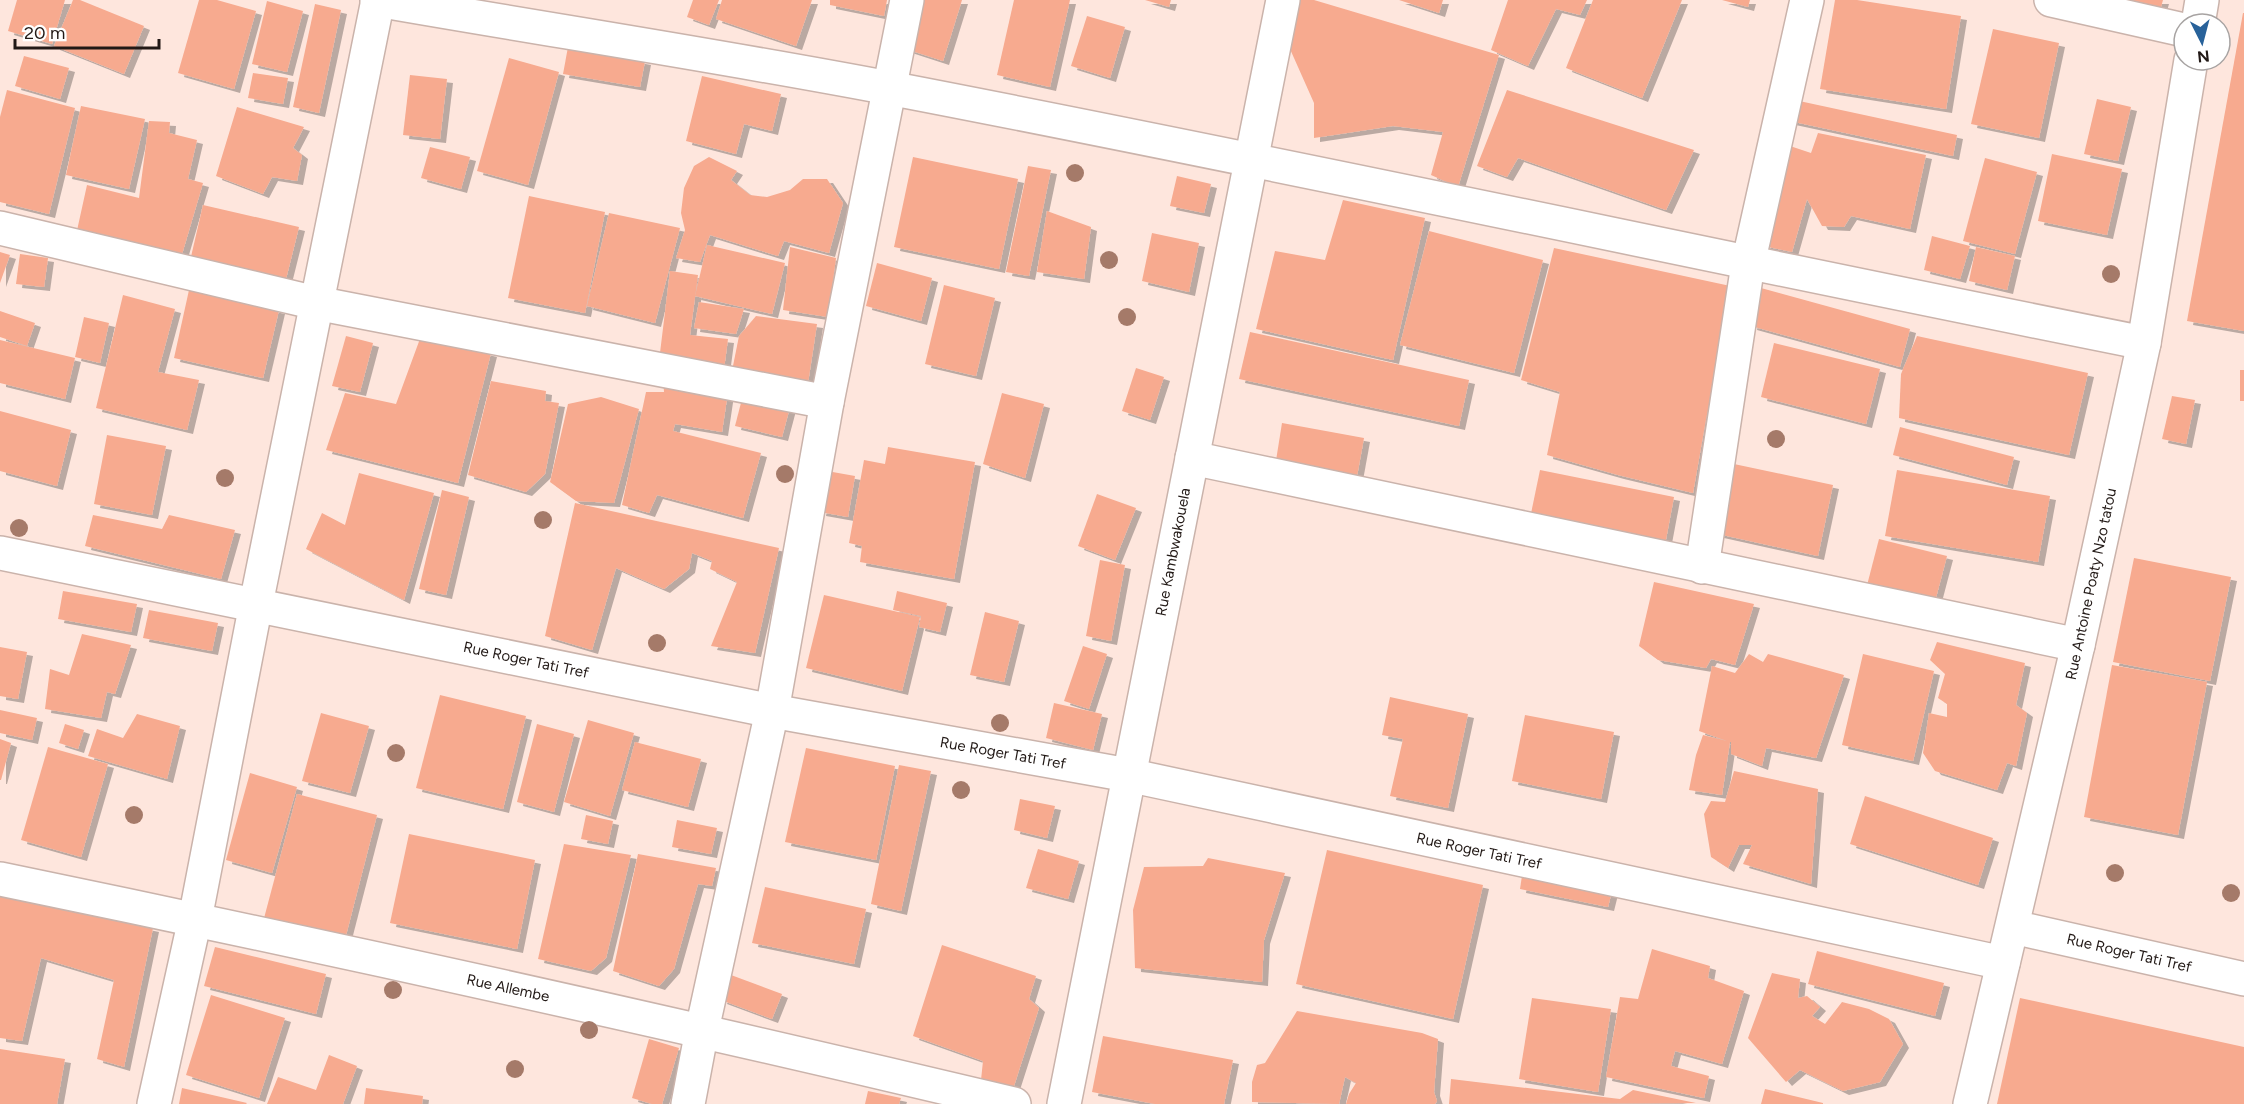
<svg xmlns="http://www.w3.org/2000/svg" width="2244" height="1104" font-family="Figtree,sans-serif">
  <defs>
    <filter id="shadow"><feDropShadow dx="6" dy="4" stdDeviation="0" flood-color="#0004"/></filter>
  </defs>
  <rect width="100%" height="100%" fill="#fee6dd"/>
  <g fill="#f7aa8f" filter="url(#shadow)">
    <path d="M17,0h48l-13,44 -44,-13z"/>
    <path d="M73,0h7l64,26 -20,48 -70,-28z"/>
    <path d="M199,0h18l39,11 -22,78 -56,-16z"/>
    <path d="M693,0h26l-10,25 -22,-8z"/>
    <path d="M722,0h90l-16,46 -80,-27z"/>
    <path d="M830,0h57l-3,16 -54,-11z"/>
    <path d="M918,0h44l-19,61 -40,-13z"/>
    <path d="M1014,0h56l-20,87 -53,-12z"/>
    <path d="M1145,0h26l-2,7z"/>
    <path d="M1295,0h19l185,55 -41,132 -27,-12 12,-43 -50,-6 -79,12v-35l-28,-63z"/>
    <path d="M1399,0h44l-4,13z"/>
    <path d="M1508,0h79l-7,15 -24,-6 -28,57 -37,-16z"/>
    <path d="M1593,0h89l-40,98 -76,-30z"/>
    <path d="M1722,0h28l-2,7z"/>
    <path d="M1835,0h22l104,16 -15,93 -126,-20z"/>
    <path d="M2084,0h79l-4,14z"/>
    <path d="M267,1l36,10 -16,61 -35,-8z"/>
    <path d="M315,4l26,6 -22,103 -26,-6z"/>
    <path d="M2243,13h1v318l-57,-10z"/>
    <path d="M1087,16l38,11 -15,51 -39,-12z"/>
    <path d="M1993,29l66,14 -20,95 -68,-14z"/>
    <path d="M568,47l77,14 -5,26 -77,-13z"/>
    <path d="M24,56l45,12 -9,31 -45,-13z"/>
    <path d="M509,58l50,14 -31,113 -51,-14z"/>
    <path d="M253,73l35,5 -5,26 -35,-6z"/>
    <path d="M410,75l37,4 -7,60 -37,-4z"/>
    <path d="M702,76l79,18 -9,37 -28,-7 -8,30 -50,-13z"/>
    <path d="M7,90l68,18 -26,106 -49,-12v-85z"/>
    <path d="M1507,90l187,60 -28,60 -148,-52 -11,19 -30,-11z"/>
    <path d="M1790,99l167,36 -4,21 -168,-36z"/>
    <path d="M2097,99l34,8 -13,54 -34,-7z"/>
    <path d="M81,106l64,13 -16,70 -63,-14z"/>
    <path d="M237,107l67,20 -11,21 9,7 -5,26 -25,-4 -9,17 -47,-18z"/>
    <path d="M149,121l21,1 -1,11 28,7 -9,39 15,4 -23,78 -104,-26 11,-50 52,13z"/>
    <path d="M1818,133l108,22 -16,74 -59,-13 -7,11 -22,-1 -15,-27 -15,53 -28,-6 23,-101 24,8z"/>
    <path d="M430,147l40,10 -9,32 -40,-11z"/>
    <path d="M2052,154l70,15 -15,66 -69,-14z"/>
    <path d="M709,157l28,14 -6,9 19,15 17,2 23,-7 13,-11h24l16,24 -14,50 -45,-12 -6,15 -68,-21 -10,27 -24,-4 9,-28 -4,-17 3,-25 10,-22z"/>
    <path d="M913,157l105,22 -19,90 -105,-22z"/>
    <path d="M1985,158l52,14 -22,82 -52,-13z"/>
    <path d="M1028,166l23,4 -22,106 -23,-4z"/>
    <path d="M1177,176l34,8 -7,29 -34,-7z"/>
    <path d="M529,196l76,16 -20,101 -77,-15z"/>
    <path d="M1343,200l82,18 -32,142 -137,-31 19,-78 50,9z"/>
    <path d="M203,205l96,22 -14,56 -95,-22z"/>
    <path d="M1047,211l44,16 -7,52 -47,-7z"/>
    <path d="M609,213l71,15 -25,95 -68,-17z"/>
    <path d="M1429,231l114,29 -29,113 -114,-28z"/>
    <path d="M1152,233l47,10 -10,49 -47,-11z"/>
    <path d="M1932,236l38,10 -10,33 -36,-9z"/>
    <path d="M707,245l78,18 -13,51 -77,-18z"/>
    <path d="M790,247l46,11 -8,59 -45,-7z"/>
    <path d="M1976,247l39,9 -8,34 -38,-9z"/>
    <path d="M1554,248l181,39 -29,132 -13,74 -75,-18 -71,-20 13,-63 -39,-12z"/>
    <path d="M0,252l10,3 -10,28z"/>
    <path d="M20,254l28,4 -4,29 -28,-3z"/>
    <path d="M877,263l55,15 -11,43 -55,-15z"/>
    <path d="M670,271l28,4 -8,60 38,4 -4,30 -65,-8z"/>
    <path d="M944,285l51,13 -19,78 -51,-12z"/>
    <path d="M1761,288l149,41 -10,38 -149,-41z"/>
    <path d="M189,290l90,20 -16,68 -89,-20z"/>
    <path d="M123,295l52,14 -17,63 41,8 -12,50 -91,-22z"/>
    <path d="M699,302l45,7 -8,25 -42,-6z"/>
    <path d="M0,311l35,12 -8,23 -27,-9z"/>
    <path d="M756,316l61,8 -9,59 -76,-12 7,-35z"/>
    <path d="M84,317l25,6 -9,40 -25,-6z"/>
    <path d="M1250,332l219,48 -10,46 -220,-47z"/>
    <path d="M346,336l27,7 -13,49 -28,-6z"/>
    <path d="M421,336l70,17 -33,130 -132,-33 19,-57 51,11z"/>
    <path d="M1917,336l171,37 -19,82 -170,-37 2,-44z"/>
    <path d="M0,340l75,18 -10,41 -65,-16z"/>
    <path d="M1774,343l106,26 -14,55 -105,-27z"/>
    <path d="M1136,368l28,9 -14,43 -28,-9z"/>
    <rect x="2240" y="370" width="4" height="31"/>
    <path d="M663,378l65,14 -6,40 -47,-8 -2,7 88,22 -18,65 -86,-23 -8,18 -27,-8 24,-113h18z"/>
    <path d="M491,381l55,10 -1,10 14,2 -14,71 -19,18 -58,-17z"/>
    <path d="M1002,393l42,11 -19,74 -42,-14z"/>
    <path d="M743,395l47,12 -8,30 -47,-11z"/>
    <path d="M2172,396l23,4 -9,44 -24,-5z"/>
    <path d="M601,397l38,12 -25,94 -38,-2 -26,-19 18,-78z"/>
    <path d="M0,411l71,19 -14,56 -57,-15z"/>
    <path d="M1282,423l82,15 -9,49 -81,-14z"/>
    <path d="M1900,427l114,30 -7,28 -114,-30z"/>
    <path d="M107,435l59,11 -14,69 -58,-11z"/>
    <path d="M888,447l87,15 -21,117 -94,-17 2,-16 -13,-3 15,-83 21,4z"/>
    <path d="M1734,464l99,21 -15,71 -100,-22z"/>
    <path d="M1540,470l134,27 -11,58 -135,-27z"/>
    <path d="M1897,470l153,26 -12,66 -153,-26z"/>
    <path d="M827,471l28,5 -7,41 -28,-5z"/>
    <path d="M359,473l75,20 -30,107 -98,-51 16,-36 23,12z"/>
    <path d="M442,490l27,7 -23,98 -27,-6z"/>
    <path d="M1097,494l39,14 -21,52 -37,-14z"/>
    <path d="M575,503l204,45 -24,105 -44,-7 26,-64 -27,-13 2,-8 -20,-8 -3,16 -25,20 -48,-21 -24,82 -47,-14z"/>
    <path d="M93,515l69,14 7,-14 66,15 -14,49 -136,-33z"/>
    <path d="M1879,539l68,17 -14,53 -68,-16z"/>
    <path d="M2134,558l97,19 -21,104 -97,-19z"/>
    <path d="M1100,560l25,5 -14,76 -25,-5z"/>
    <path d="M1654,582l100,22 -19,61 -24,-6 -5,9 -48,-8 -19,-14z"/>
    <path d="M63,591l74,13 -6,28 -73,-13z"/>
    <path d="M897,591l50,12 -7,29 -21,-5 2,-11 -28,-6z"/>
    <path d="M824,595l96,22 -18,74 -96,-23z"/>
    <path d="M149,610l69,13 -6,28 -69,-13z"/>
    <path d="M985,612l34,9 -15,61 -34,-7z"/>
    <path d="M82,634l49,11 -16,49 -8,-2 -6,26 -56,-9 5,-40 19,6z"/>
    <path d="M1937,642l88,21 -9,42 11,8 -11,53 -9,-3 -10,27 -62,-19 -12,-18 6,-40 18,4v-13l-9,-6 7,-24 -15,-14z"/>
    <path d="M1083,646l24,8 -18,55 -25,-8z"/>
    <path d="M0,647l27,5 -9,47 -18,-3z"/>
    <path d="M1749,654l14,8 5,-8 76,21 -28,83 -50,-10 -4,18 -31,-12v-12h-1l-8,53 -33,-5 7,-35 7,-20 24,6 -28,-10 13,-65 23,7z"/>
    <path d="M1863,654l71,17 -21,90 -71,-16z"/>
    <path d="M2112,665l95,17 -29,153 -94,-18z"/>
    <path d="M440,695l86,21 -23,93 -87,-21z"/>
    <path d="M1390,697l78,17 -20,94 -58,-12 13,-57 -21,-4z"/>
    <path d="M1054,703l48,11 -9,36 -47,-12z"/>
    <path d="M0,710l37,8 -5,22 -32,-7z"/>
    <path d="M321,713l48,13 -19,67 -48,-12z"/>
    <path d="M137,714l43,12 -13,53 -79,-23 9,-27 26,9z"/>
    <path d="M1525,715l89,17 -13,67 -89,-18z"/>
    <path d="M588,720l46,13 -24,83 -46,-14z"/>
    <path d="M65,724l19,6 -6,19 -19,-6z"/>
    <path d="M537,724l37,10 -20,78 -37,-10z"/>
    <path d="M0,739l11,4 -10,37h-1z"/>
    <path d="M635,742l66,17 -13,48 -66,-17z"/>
    <path d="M48,747l60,17 -27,93 -60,-17z"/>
    <path d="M806,748l89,18 -19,94 -91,-18z"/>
    <path d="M899,765l32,6 -30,140 -30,-7z"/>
    <path d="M1734,771l84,18 -7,95 -68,-20 9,-19h-13l-11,23 -17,-11 -7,-43 7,-13 14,1z"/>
    <path d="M250,773l47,14 -25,86 -46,-13z"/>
    <path d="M297,794l80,21 -33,128 -81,-21z"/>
    <path d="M1865,796l128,42 -15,47 -128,-41z"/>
    <path d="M1020,799l35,7 -8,32 -33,-8z"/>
    <path d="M586,815l27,6 -5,23 -27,-5z"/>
    <path d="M677,820l40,8 -6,26 -39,-7z"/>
    <path d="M409,834l126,26 -18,89 -127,-26z"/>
    <path d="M564,844l67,11 -25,103 -15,13 -53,-12z"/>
    <path d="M1038,849l41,12 -11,38 -42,-11z"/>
    <path d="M1327,850l156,35 -30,134 -157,-35z"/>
    <path d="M638,854l78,14 -4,18 -14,-2 -24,85 -15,17 -46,-15z"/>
    <path d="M1208,858l77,15 -21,67 -2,42 -127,-14 -2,-58 11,-43 59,-1z"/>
    <path d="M1523,869l90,18 -5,20 -88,-18z"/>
    <path d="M765,887l101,22 -12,55 -102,-21z"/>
    <path d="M0,896l153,32 -29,139 -27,-8 17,-79 -73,-22 -19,83 -22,-3z"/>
    <path d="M942,945l94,31 -7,23 10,9 -26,81 -32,-9 2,-19 -70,-25z"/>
    <path d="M215,947l111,27 -10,40 -112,-28z"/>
    <path d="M1652,949l58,17 -2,12 36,13 -22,73 -47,-13 -4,15 38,10 -5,22 -98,-21 14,-80 18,2z"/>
    <path d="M1817,951l127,32 -9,33 -127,-32z"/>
    <path d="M1772,973l28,6 -2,19 9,-2 13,11 -8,9 13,8 17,-22 27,7 20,10 14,25 -23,38 -37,9 -43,-21 -14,12 -38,-44z"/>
    <path d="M731,975l51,19 -10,25 -51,-19z"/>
    <path d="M211,995l74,23 -26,80 -73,-23z"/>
    <path d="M1532,998l79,11 -13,83 -79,-13z"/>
    <path d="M2020,998l224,49v57h-247z"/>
    <path d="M1297,1011l125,22 16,6 -4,53 3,9 -2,3h-89l3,-10 7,-11 -11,-6 -6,27 -87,-2v-20l5,-17 8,-2z"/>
    <path d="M1103,1036l130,24 -9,44h-69l-63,-12z"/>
    <path d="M649,1039l30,9 -17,56h-10l-20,-6z"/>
    <path d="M0,1049l65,10 -8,45h-57z"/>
    <path d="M329,1055l28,11 -14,38h-76l11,-27 38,13z"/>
    <path d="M1451,1079l169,20 13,-9 63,13 -247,1z"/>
    <path d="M182,1088l65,15 -1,1h-67z"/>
    <path d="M366,1088l57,8 -1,8h-58z"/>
    <path d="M1765,1089l58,14v1h-62z"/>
    <path d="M868,1091l33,7 -2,6h-34z"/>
  </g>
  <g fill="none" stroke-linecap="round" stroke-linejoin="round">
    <g stroke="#cab3ab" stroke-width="36">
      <g id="minor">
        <path d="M377,0c172,30 345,56 517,89 417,80 833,171 1250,254"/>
        <path d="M2051,0l133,30"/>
        <path d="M2198,24l4,-24"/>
        <path d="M0,228l316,75 511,99"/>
        <path d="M1192,458l886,187"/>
        <path d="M0,553l772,158 356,64 875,188"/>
        <path d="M1702,567l46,-303 59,-264"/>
        <path d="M0,879c339,70 677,145 1014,225"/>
        <path d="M2013,927l231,52"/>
        <path d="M154,1104l41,-185 61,-315 122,-604"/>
        <path d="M688,1104l14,-74 70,-319 55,-309 80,-402"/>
        <path d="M1064,1104l219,-1104"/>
        <path d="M1970,1104l108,-459 66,-302 47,-283"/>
      </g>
    </g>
    <use href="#minor" stroke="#fff" stroke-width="33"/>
  </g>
  <g fill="#a57a69">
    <circle cx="1075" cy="173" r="9"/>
    <circle cx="1109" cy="260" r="9"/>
    <circle cx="2111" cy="274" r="9"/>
    <circle cx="1127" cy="317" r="9"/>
    <circle cx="1776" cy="439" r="9"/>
    <circle cx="785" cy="474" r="9"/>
    <circle cx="225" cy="478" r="9"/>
    <circle cx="543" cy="520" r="9"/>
    <circle cx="19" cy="528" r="9"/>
    <circle cx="657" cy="643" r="9"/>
    <circle cx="1000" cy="723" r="9"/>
    <circle cx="396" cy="753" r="9"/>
    <circle cx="961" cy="790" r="9"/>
    <circle cx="134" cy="815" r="9"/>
    <circle cx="2115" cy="873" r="9"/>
    <circle cx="2231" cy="893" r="9"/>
    <circle cx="393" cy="990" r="9"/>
    <circle cx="589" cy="1030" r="9"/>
    <circle cx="515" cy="1069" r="9"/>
  </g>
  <g text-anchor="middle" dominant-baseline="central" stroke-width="4.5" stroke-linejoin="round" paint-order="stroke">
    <g font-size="15" fill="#221916" stroke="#fff">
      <text transform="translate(1173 552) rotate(-79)">Rue Kambwakouela</text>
      <text transform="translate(2091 584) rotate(-78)">Rue Antoine Poaty Nzo tatou</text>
      <text transform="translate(526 660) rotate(12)">Rue Roger Tati Tref</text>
      <text transform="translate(1003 753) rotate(10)">Rue Roger Tati Tref</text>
      <text transform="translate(1479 851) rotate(12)">Rue Roger Tati Tref</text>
      <text transform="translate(2129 953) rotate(13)">Rue Roger Tati Tref</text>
      <text transform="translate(508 988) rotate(12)">Rue Allembe</text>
    </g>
  </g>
  <g transform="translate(2202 42) rotate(174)"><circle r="28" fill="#ffffff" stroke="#a7a3a2" stroke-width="1.5"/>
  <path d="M0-4.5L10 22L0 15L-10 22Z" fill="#28629a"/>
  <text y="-9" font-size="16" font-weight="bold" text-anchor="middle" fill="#221916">N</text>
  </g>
  <path d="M15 39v9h144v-9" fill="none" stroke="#221916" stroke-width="3"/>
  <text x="24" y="39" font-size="18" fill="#221916" stroke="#ffffff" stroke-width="4.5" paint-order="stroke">20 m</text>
</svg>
